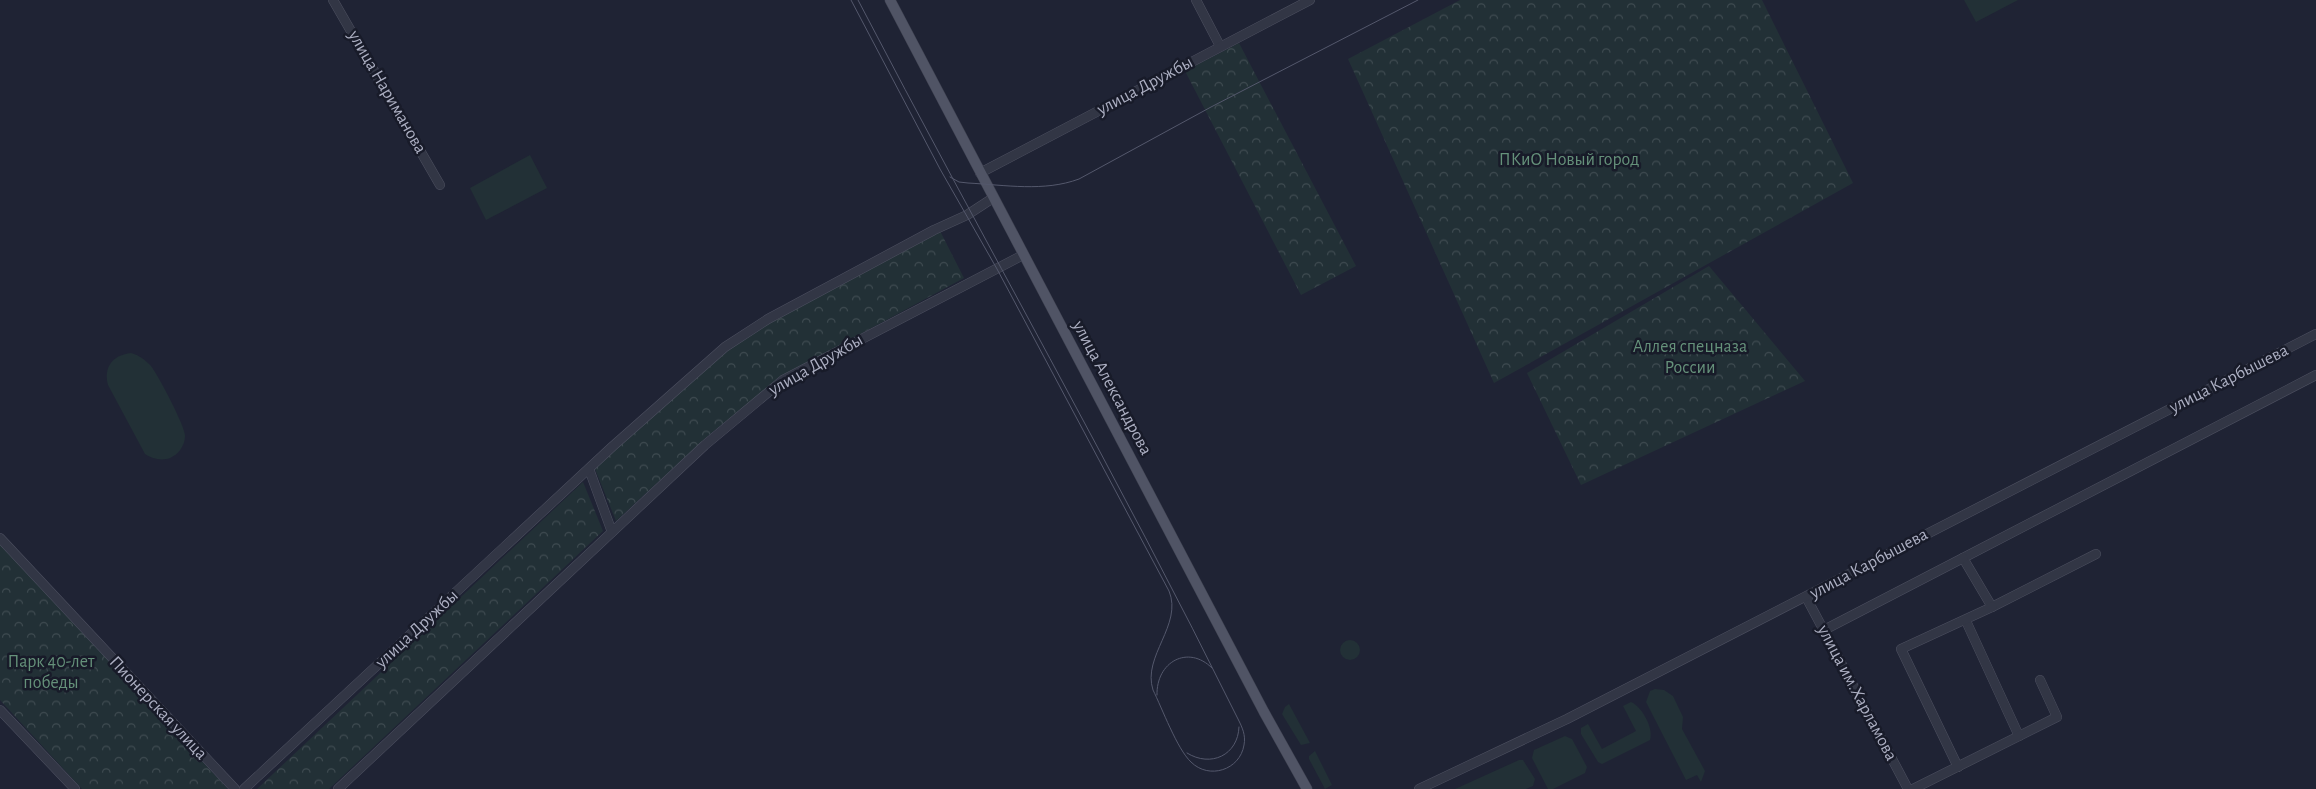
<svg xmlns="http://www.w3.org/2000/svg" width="2316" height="789" font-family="'Alegreya Sans',sans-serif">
  <defs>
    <pattern id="forest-crowns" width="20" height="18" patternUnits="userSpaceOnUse" patternTransform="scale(1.25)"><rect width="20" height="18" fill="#223036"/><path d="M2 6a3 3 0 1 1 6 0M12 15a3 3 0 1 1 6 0" fill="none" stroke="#3f4b51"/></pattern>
  </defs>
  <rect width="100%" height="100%" fill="#1f2334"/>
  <g fill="#223036">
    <path d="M1964,0h54l-42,22z"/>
    <path d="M530,155l17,33 -61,32 -16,-32z"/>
    <path d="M131,353c8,2 14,7 20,13 7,9 34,60 34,70 0,9 -6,18 -15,22 -8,3 -18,1 -25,-4l-37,-69c-5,-18 5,-30 23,-32z"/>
    <circle cx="1350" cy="650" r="10"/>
    <path d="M1655,689l9,1 9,6 10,21 -1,12 23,42 -4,11 -4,-7 -11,5 -40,-78 4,-11z"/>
    <path d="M1631,702c11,5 23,26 19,38l-48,24 -4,-2 -17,-28v-6l7,-4 14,25 34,-18 -13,-25z"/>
    <path d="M1289,704l21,39 -9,2 -19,-31 3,-7z"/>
    <path d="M1565,736l7,3 15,28 -2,6 -32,16h-5l-16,-31 2,-8z"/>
    <path d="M1315,751l17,34 -7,4 -16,-30v-3z"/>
    <path d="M1519,760h4l12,19 -2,7 -7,3h-71z"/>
  </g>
  <g fill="url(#forest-crowns)">
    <path d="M1460,0h302l91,183 -359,200 -146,-324z"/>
    <path d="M1239,43l117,223 -55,29 -116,-224z"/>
    <path d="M940,231l24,47 -183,99 -72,58 -93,86 -21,-52c44,-40 86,-84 134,-119 63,-45 142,-82 211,-119z"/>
    <path d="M1709,266l96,115 -224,104 -54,-112z"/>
    <path d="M583,482l20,49 -274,258h-72z"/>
    <path d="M0,544l226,243 1,2h-145l-82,-89z"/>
  </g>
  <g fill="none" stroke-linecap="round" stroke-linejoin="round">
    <g stroke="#4d5060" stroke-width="10">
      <g id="minor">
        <path d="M333,0l107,185"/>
        <path d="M1196,0l24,46"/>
        <path d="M980,173l330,-173"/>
        <path d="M589,469l23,63"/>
        <path d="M0,538l235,251"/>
        <path d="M2096,554l-104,53 -29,-49 353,-183"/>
        <path d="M1806,597l102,192"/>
        <path d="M1966,621l53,115"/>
        <path d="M1824,630l139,-72"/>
        <path d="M0,710l75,79"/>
        <path d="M1958,767l-57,-118 91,-42"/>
        <path d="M244,789l369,-343 112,-99 43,-28 166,-89 33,-15 26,-17"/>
        <path d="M338,789l367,-344 78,-65 240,-125"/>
        <path d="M1419,789l148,-70 749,-385"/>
        <path d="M1913,789l144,-72 -17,-37"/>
      </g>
    </g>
    <g stroke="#3c3f4e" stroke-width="11">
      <path id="major" d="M890,0l374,712 43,77"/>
    </g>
    <use href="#minor" stroke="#323645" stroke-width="9"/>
    <use href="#major" stroke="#505465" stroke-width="10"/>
    <g stroke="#54586c" stroke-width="1">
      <path d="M851,0l89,169 57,100 172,322c14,34 -27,65 -16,99 9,18 24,59 38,72 18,18 49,8 53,-17 2,-10 -2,-18 -6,-26 -120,-243 -255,-479 -380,-719"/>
      <path d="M950,177l9,5 9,1c37,2 76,9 111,-4l132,-72 207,-107"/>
      <path d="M1157,695c-1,-33 31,-51 55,-27"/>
      <path d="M1187,753c24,15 51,2 52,-26"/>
    </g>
  </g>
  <g text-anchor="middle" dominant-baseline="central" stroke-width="5" stroke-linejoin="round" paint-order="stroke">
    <g font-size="18" fill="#acafc2" stroke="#181b29">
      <text transform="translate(1145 86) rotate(-28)">улица Дружбы</text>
      <text transform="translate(387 92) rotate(60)">улица Нариманова</text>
      <text transform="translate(816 365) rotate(-30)">улица Дружбы</text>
      <text transform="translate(2229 379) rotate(-27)">улица Карбышева</text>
      <text transform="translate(1112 388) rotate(62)">улица Александрова</text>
      <text transform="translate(1869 564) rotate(-28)">улица Карбышева</text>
      <text transform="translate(417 629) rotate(-43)">улица Дружбы</text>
      <text transform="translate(1857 693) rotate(62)">улица им.Харламова</text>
      <text transform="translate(158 708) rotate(47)">Пионерская улица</text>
    </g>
    <g font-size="18" fill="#65917a" stroke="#181b29">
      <text x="1569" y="160">ПКиО Новый город</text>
      <text x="1690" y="347">Аллея спецназа<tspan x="1690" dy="21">России</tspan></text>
      <text x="51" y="662">Парк 40-лет<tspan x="51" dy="21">победы</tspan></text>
    </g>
  </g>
</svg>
